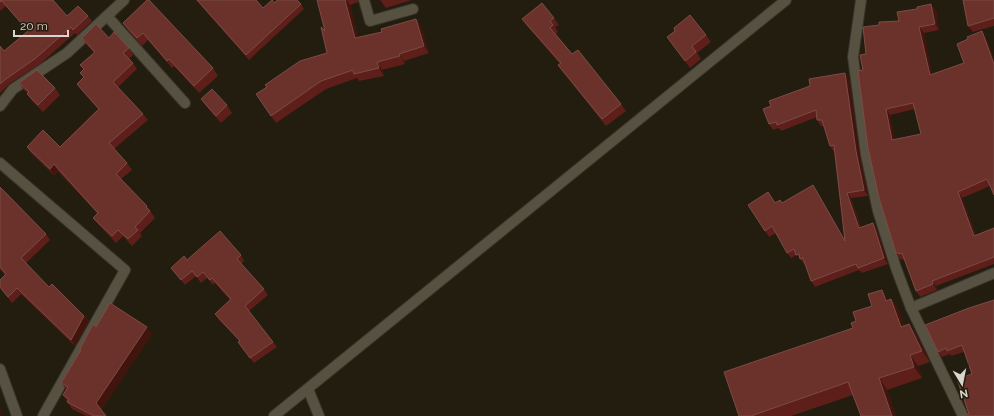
<svg xmlns="http://www.w3.org/2000/svg" width="994" height="416" font-family="Raleway,sans-serif">
  <rect width="100%" height="100%" fill="#221d0f"/>
  <g fill="none" stroke-linecap="round" stroke-linejoin="round">
    <g stroke="#39352d" stroke-width="12">
      <g id="minor">
        <path d="M364,0l6,21 43,-12"/>
        <path d="M861,0l-8,57 13,98 12,56 18,57 15,40 52,108"/>
        <path d="M107,16l78,87"/>
        <path d="M0,106l13,-17 54,-36 57,-53"/>
        <path d="M0,163l125,107 -82,146"/>
        <path d="M911,308l83,-35"/>
        <path d="M0,369l17,47"/>
        <path d="M308,389l11,27"/>
        <path d="M274,416l512,-416"/>
      </g>
    </g>
    <use href="#minor" stroke="#575142" stroke-width="10"/>
  </g>
  <g fill="#5e1e19" fill-rule="evenodd">
    <path d="M0,0l67,16h21l4,5 -15,14 -2,-2 -35,31 -31,20 -9,9v-47l4,5 24,-20 -22,-25 -6,5z"/>
    <path d="M196,0h60l7,8 12,-5 26,1 3,5 -55,51z"/>
    <path d="M317,0h41v2l-8,3 8,32 24,-5 34,-13 5,7 8,27 -25,8 1,3 -23,6 2,6 -25,5 -2,-3 -31,11 -50,34 -20,-29 71,-41 -2,-22z"/>
    <path d="M380,0h32l-26,8z"/>
    <path d="M994,0v26l-21,6 -5,-6z"/>
    <path d="M936,10l3,20 -15,3 8,41 32,-11 22,-26 4,149 -28,12 14,37 18,-7v36l-58,22 1,4 -17,7 -4,-6 -11,-31h-2l-1,-1h-2l-4,-6 -33,-183 3,-16 13,-29 20,-4zM915,109l6,25 -26,6 -5,-25z"/>
    <path d="M554,18l5,7 -4,2 3,5 -2,2 16,20 49,50 5,7 -20,15 -43,-54 -5,-7 2,-1 -33,-38 -5,-7z"/>
    <path d="M123,23l90,45 5,8 -19,17 -25,-27 -2,2 -24,-28 -6,6 -14,-16z"/>
    <path d="M706,35l5,7 -14,11 4,6 -11,9 -18,-24z"/>
    <path d="M82,38h27l20,10 4,7 -4,4 4,4 4,6 -19,18 25,27 5,6 -34,29 13,14 5,7 -11,9 26,27 8,12 -15,15 2,3 -10,10 -9,-10 -7,7 -18,-19 -5,-6 5,-4 -40,-43 -4,4 -23,-22 -4,-6h33l38,-38 -17,-19 -4,-6 7,-6 -4,-5 4,-3 -4,-5 14,-12 -8,-9z"/>
    <path d="M845,73l4,6 11,77 8,40 -17,2 10,29 12,-4 4,6 11,35 -26,9 -3,-3 -44,17 -4,-6 -6,-17h-1l-7,-9 -6,3 -4,-5 -11,-20 -7,4 -21,-32 34,-2 35,-12 28,49 -11,-88 -4,-6 -6,-20h-3l-4,-6v-3l-36,14 -2,-3 -6,2 -4,-6 2,-18z"/>
    <path d="M19,83l36,5 5,7 -17,17 -11,-11 -5,-7h1l-4,-4z"/>
    <path d="M201,99l26,6 5,8 -11,10 -15,-17z"/>
    <path d="M0,187l46,47 4,6 -24,23 23,24 35,29 5,5 -14,25 -54,-52 -9,9 -12,-15v-8l5,-5 -5,-6z"/>
    <path d="M241,255l3,6 -3,3 23,25 4,6 -19,16 28,36 -23,16 -12,-15 -2,-7 -21,-21 -4,-6 15,-14 -15,-17 -2,2 -6,-7 -6,5 -5,-7 -11,9 -14,-17 16,-8z"/>
    <path d="M891,299l8,11 5,16 5,-2 8,11 13,27 -12,4 4,12 -35,12 9,26h-35l-8,-21 -62,21h-52l114,-88 19,-22z"/>
    <path d="M994,300l-25,114 3,-40 -8,-22 -13,4 -1,-2 -8,3 -4,-5z"/>
    <path d="M96,327l56,7 -51,76 5,6h-20l-14,-7 -9,-14 4,-5 -6,-7z"/>
  </g>
  <g fill="#41150d">
    <path d="M345,0h1l4,5 10,41 -5,-8z"/>
    <path d="M931,4l5,6 3,20 -4,-6z"/>
    <path d="M416,19l5,7 8,27 -5,-7z"/>
    <path d="M919,27l5,6 10,47 -4,-5z"/>
    <path d="M982,31l4,6 8,22v5z"/>
    <path d="M399,54l5,7 1,3 -5,-8z"/>
    <path d="M377,62l5,8 2,6 -5,-8z"/>
    <path d="M845,73l4,6 11,77 8,40 -4,-6 -8,-39z"/>
    <path d="M886,109l4,6 7,31 -5,-6z"/>
    <path d="M54,164l4,7 -4,4 -4,-6z"/>
    <path d="M813,185l4,6 32,56 -4,-6z"/>
    <path d="M958,192l4,6 16,44 -4,-6z"/>
    <path d="M847,193l4,5 12,36 -4,-6z"/>
    <path d="M873,223l4,6 11,35 -4,-6z"/>
    <path d="M932,281l4,5 1,4 -4,-6z"/>
    <path d="M882,290l8,11h-4z"/>
    <path d="M891,299l8,11 9,28 -7,-11z"/>
    <path d="M84,316l5,5 -14,25 -4,-6z"/>
    <path d="M909,324l8,11 13,27 -8,-11z"/>
    <path d="M147,327l5,7 -51,76 -5,-7z"/>
    <path d="M910,355l8,11 4,12 -8,-11z"/>
    <path d="M879,378l8,12 9,26h-4z"/>
    <path d="M0,408l2,8 -2,-1z"/>
  </g>
  <g fill="#6b322c" stroke="#7d4b45" fill-rule="evenodd">
    <path d="M0,0h53l14,16 11,-10 10,10 -15,14 -2,-3 -35,31 -30,21 -6,5v-38l4,5 24,-20 -26,-30 -2,1z"/>
    <path d="M147,0h2l64,68 -19,18 -25,-27 -2,2 -24,-28 -6,5 -14,-15z"/>
    <path d="M197,0h59l7,8 9,-8 3,3 2,-3h20l4,4 -55,51z"/>
    <path d="M317,0h28l10,38 27,-6 -1,-3 35,-10 8,27 -25,8 1,2 -23,6 2,6 -25,6 -1,-4 -32,11 -50,35 -15,-22 11,-7 -2,-2 35,-24 27,-8 -6,-26 4,4z"/>
    <path d="M963,0h31v18l-26,8z"/>
    <path d="M542,3l12,15 -4,3 3,4 -3,3 22,26 6,-4 43,54 -19,15 -44,-54 3,-2 -39,-44z"/>
    <path d="M931,4l4,20 -16,3 11,48 34,-12 -7,-19 11,-5 -1,-2 15,-6 12,33v131l-7,-16 -29,13 16,44 20,-8v29l-62,24 1,3 -17,7 -14,-38 -3,1 -1,-1h-2l-17,-55 -11,-50 -10,-77 5,-1 -3,-15 6,-1 -3,-27 16,-2v-3l20,-1 -2,-9 20,-3v-2zM913,103l8,31 -29,6 -6,-31z"/>
    <path d="M690,15l16,20 -14,11 4,6 -11,9 -18,-24 8,-6 -1,-3z"/>
    <path d="M96,24l13,14 5,-6 15,16 -6,5 10,10 -20,19 30,32 -34,29 18,20 -11,11 31,32 -1,1 4,4 -15,16 3,3 -10,9 -10,-9 -6,6 -19,-18 5,-5 -44,-49 -4,5 -23,-22 16,-17 17,17 39,-38 -22,-25 7,-7 -4,-4 4,-4 -4,-4 15,-13 -13,-14z"/>
    <path d="M37,70l18,18 -17,17 -11,-11 2,-2 -10,-9z"/>
    <path d="M845,73l11,78 8,39 -17,3 12,35 14,-5 11,35 -26,10 -2,-4 -45,17 -8,-23 -3,1 -1,-5 -3,1 -2,-6 -7,4 -15,-27 -7,5 -17,-26 20,-13 7,11 5,-3 2,3 31,-18 32,56 -11,-96 -4,1 -8,-26h-5l-1,-10 -39,15 -1,-3 -7,2 -6,-15 8,-3 -2,-5 41,-15 -1,-7z"/>
    <path d="M212,89l15,16 -11,11 -15,-17z"/>
    <path d="M0,187l46,47 -25,24 28,29 3,-3 32,32 -13,24 -54,-52 -9,9 -8,-10v-7l6,-6 -6,-7z"/>
    <path d="M220,231l21,24 -4,4 27,30 -19,17 28,36 -23,16 -12,-16 2,-1 -25,-27 16,-15 -19,-21 -2,2 -7,-8 -6,5 -5,-6 -11,9 -10,-12 13,-12 3,4z"/>
    <path d="M882,290l4,11 5,-2 10,28 8,-3 13,27 -12,4 4,12 -35,11 13,38h-31l-13,-34 -97,34h-12l-15,-44 129,-44 -2,-5 5,-2 -3,-9 19,-6 -4,-12z"/>
    <path d="M994,300v116h-32l7,-2 -12,-35 15,-5 -10,-29 -15,6 -1,-3 -8,4 -13,-27 44,-17z"/>
    <path d="M110,303l37,24 -51,76 10,13h-12l-27,-14 2,-3 -6,-4 5,-8 -7,-4 20,-33 -1,-1 13,-25 3,3z"/>
  </g>
  <g transform="translate(962 384) rotate(170)" stroke="#221d0f" stroke-width="3" paint-order="stroke">
  <path d="M0-3L7 15L0 10L-7 15Z" fill="#d9d6cd"/>
  <text y="-6" font-size="11" font-weight="bold" text-anchor="middle" fill="#d9d6cd">N</text>
  </g>
  <path d="M14 30v6h54v-6" fill="none" stroke="#d9d6cd" stroke-width="2"/>
  <text x="20" y="30" font-size="12" fill="#d9d6cd" stroke="#221d0f" stroke-width="3" paint-order="stroke">20 m</text>
</svg>
